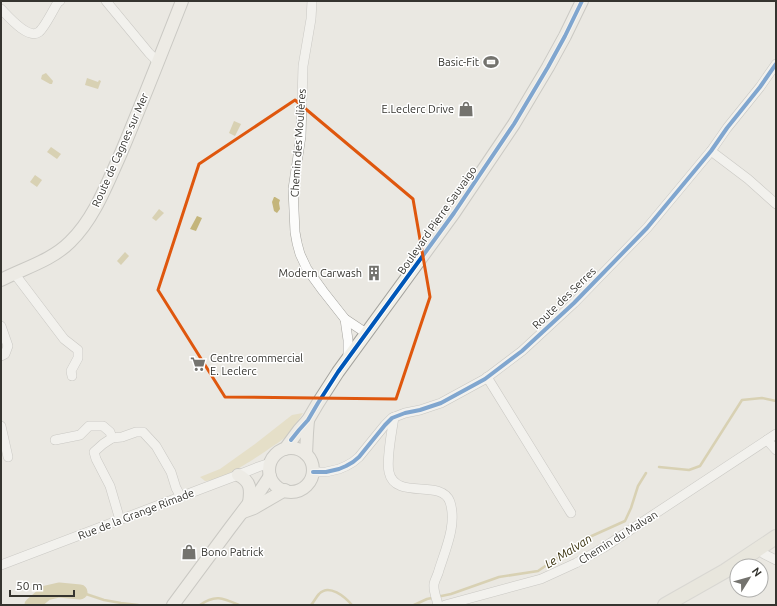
<svg xmlns="http://www.w3.org/2000/svg" width="777" height="606" font-family="Ubuntu,sans-serif">
  <rect width="100%" height="100%" fill="#eae8e2"/>
  <path fill="#e0d5a9" d="M303,413c-5,7 -9,15 -14,21 -7,7 -15,11 -23,17 -16,10 -42,29 -61,30l-5,-4 20,-8 35,-25 37,-29z"/>
  <g fill="#c4b57b">
    <path d="M46,73l7,8 -1,3h-2l-9,-5 1,-4z"/>
    <path d="M87,78l11,4 1,-2 2,1 -3,8 -13,-4z"/>
    <path d="M234,121l7,3 -6,12 -6,-3z"/>
    <path d="M51,147l10,7 -4,5 -10,-7z"/>
    <path d="M35,175l7,5 -5,7 -7,-5z"/>
    <path d="M275,197l5,3 -1,3 1,6 -3,4 -3,-2 -2,-9 2,-5z"/>
    <path d="M159,209l5,4 -8,8 -4,-3z"/>
    <path d="M197,216l5,2 -6,13 -6,-2z"/>
    <path d="M125,252l4,4 -8,9 -4,-4z"/>
  </g>
  <g fill="none" stroke-linecap="round" stroke-linejoin="round">
    <g stroke="#c4b57b" stroke-width="2.5">
      <path d="M659,467l30,3 11,-4 42,-66 20,-2 14,3"/>
      <path d="M80,592l24,8 17,3 17,2"/>
      <path d="M200,605c15,-11 23,-7 39,0"/>
      <path d="M311,605c3,-3 5,-8 8,-11 10,-11 26,3 33,11"/>
      <path d="M414,605l13,-6 24,-5 48,-17 39,-6 47,-32 40,-18 6,-13 7,-22 8,-13"/>
    </g>
    <path stroke="#c4b57b" stroke-width="15" d="M32,605l14,-12 13,-3 21,2"/>
    <g stroke="#a4a39e" stroke-width="10">
      <g id="street">
        <path d="M106,1l43,52 6,6 3,1"/>
        <path d="M312,1l-1,18 -8,47 -2,70 -8,53 2,43 2,11 3,11 7,15 16,22 22,28 18,12 3,3"/>
        <path d="M1,9c7,7 27,31 38,23 6,-5 14,-22 19,-30l2,-1"/>
        <path d="M711,151l37,28 28,25"/>
        <path d="M14,273l50,66 14,11v8l-7,13 1,5"/>
        <path d="M345,319l3,21v18"/>
        <path d="M1,326l7,20 -3,8 -4,2"/>
        <path d="M487,377l84,136"/>
        <path d="M394,417c-2,14 -8,42 -5,55 6,29 53,6 61,30 7,22 -4,46 -11,68 -1,5 -4,9 -5,14 -1,7 3,15 4,21"/>
        <path d="M1,426l7,31"/>
        <path d="M112,438l10,-1 14,-5h7l13,14 15,26 5,16 5,9"/>
        <path d="M55,440l25,-5 9,-9h14l7,6 2,6 -9,6 -9,8 2,7 14,27 10,34"/>
        <path d="M767,440l9,10"/>
        <path d="M313,472h13l13,-3 7,-3 7,-4 6,-5 26,-32 7,-7 13,-5 15,-3 21,-7 44,-24 37,-28 52,-48 73,-75 64,-77 16,-23 33,-41 16,-23"/>
        <path d="M764,554l12,6"/>
        <path d="M1,565l200,-76 37,-14 20,-8 12,-4"/>
        <path d="M445,605l96,-26 35,-16 27,-15 173,-114"/>
      </g>
    </g>
    <g stroke="#a4a39e" stroke-width="14">
      <g id="secondary">
        <path d="M1,280c23,-12 50,-19 69,-38 24,-23 37,-58 51,-89 21,-50 41,-101 61,-152"/>
        <circle cx="291" cy="470" r="22"/>
        <path d="M285,449l14,-19 9,-10 10,-17 20,-31 116,-159 60,-89 34,-57 17,-31 17,-35"/>
        <path d="M306,454l1,-21 1,-13"/>
        <path d="M238,475c13,6 13,15 11,28"/>
        <path d="M243,512l11,-4 31,-18"/>
        <path d="M173,605l57,-77 19,-25 11,-12 10,-15"/>
      </g>
    </g>
    <g stroke="#c4c3bf" stroke-width="16">
      <path id="primary" d="M665,605l60,-34 51,-34"/>
    </g>
    <use href="#street" stroke="#fcfcfb" stroke-width="9"/>
    <use href="#secondary" stroke="#f1f0e9" stroke-width="12"/>
    <use href="#primary" stroke="#e6e4d7" stroke-width="14"/>
    <g stroke="#fff" stroke-width="6">
      <g id="cycleway">
        <path d="M291,440l8,-10 9,-10 10,-17 20,-31 116,-159 60,-89 34,-57 17,-31 17,-35"/>
        <path d="M313,472h13l13,-3 7,-3 7,-4 6,-5 26,-32 7,-7 13,-5 15,-3 21,-7 44,-24 37,-28 52,-48 73,-75 64,-77 16,-23 33,-41 16,-23"/>
      </g>
    </g>
    <use href="#cycleway" stroke="#0057b8" stroke-width="4"/>
  </g>
  <path d="M0 0H777V606H0ZM295,100l118,99 17,98 -34,102 -171,-2 -67,-107 41,-126z" fill="#eae8e2" fill-opacity=".55" fill-rule="evenodd"/>
  <path fill="none" stroke="#df570e" stroke-width="3" stroke-linejoin="round" d="M295,100l118,99 17,98 -34,102 -171,-2 -67,-107 41,-126z"/>
  <defs>
    <g id="stadium-bare" transform="scale(1.2)"><path d="M0-5a6.5 5 0 1 0 0 10a6.5 5 0 1 0 0-10ZM-3.5-1.8h7v3.6h-7Z" fill="#74736e" stroke="#fff" stroke-width="2.5" paint-order="stroke"/></g>
    <g id="shop-bare" transform="scale(1.2)"><path d="M-5-2.5h2.3a2.7 3.5 0 0 1 5.4 0H5L5.5 6h-11ZM-1.5-2.5h3a1.5 2.3 0 0 0-3 0Z" fill="#74736e" stroke="#fff" stroke-width="2.5" paint-order="stroke"/></g>
    <g id="building-bare" transform="scale(1.2)"><path d="M-4-6H4V6H1V3H-1V6H-4ZM-2.5-4.3h1.7v1.8h-1.7ZM.8-4.3h1.7v1.8H.8ZM-2.5-1h1.7V.8h-1.7ZM.8-1h1.7V.8H.8Z" fill="#74736e" stroke="#fff" stroke-width="2.5" paint-order="stroke"/></g>
    <g id="supermarket-bare" transform="scale(1.2)"><path d="M-6-5.5h2.5l.6 2H6L4.5 2H-2.5L-4.4-4H-6ZM-1.5 3.2a1.3 1.3 0 1 0 .1 0ZM3 3.2a1.3 1.3 0 1 0 .1 0Z" fill="#74736e" stroke="#fff" stroke-width="2.5" paint-order="stroke"/></g>
  </defs>
  <g fill-rule="evenodd">
    <use href="#stadium-bare" x="491" y="62"/>
    <use href="#shop-bare" x="466" y="109"/>
    <use href="#building-bare" x="374" y="273"/>
    <use href="#supermarket-bare" x="198" y="364"/>
    <use href="#shop-bare" x="189" y="552"/>
  </g>
  <g text-anchor="middle" dominant-baseline="central" stroke-width="3" stroke-linejoin="round" paint-order="stroke">
    <g font-size="11" fill="#35342f" stroke="#fff" text-anchor="end">
      <text x="479" y="62">Basic-Fit</text>
      <text x="454" y="109">E.Leclerc Drive</text>
      <text x="362" y="273">Modern Carwash</text>
      <text x="210" y="358" text-anchor="start">Centre commercial<tspan x="210" dy="13">E. Leclerc</tspan></text>
      <text x="201" y="552" text-anchor="start">Bono Patrick</text>
    </g>
    <g font-size="11" fill="#35342f" stroke="#fff">
      <text transform="translate(298 143) rotate(-86)">Chemin des Moulières</text>
      <text transform="translate(120 150) rotate(-66)">Route de Cagnes sur Mer</text>
      <text transform="translate(437 220) rotate(-55)">Boulevard Pierre Sauvaigo</text>
      <text transform="translate(564 298) rotate(-44)">Route des Serres</text>
      <text transform="translate(136 514) rotate(-21)">Rue de la Grange Rimade</text>
      <text transform="translate(618 537) rotate(-32)">Chemin du Malvan</text>
    </g>
    <g font-size="12" font-style="italic" fill="#362e09" stroke="#fff">
      <text transform="translate(568 551) rotate(-32)">Le Malvan</text>
    </g>
  </g>
  <rect width="777" height="606" fill="none" stroke="#35342f" stroke-width="4"/>
  <g transform="translate(749 578) rotate(53)"><circle r="19" fill="#ffffff" stroke="#aeaeac"/>
  <path d="M0-3L7 15L0 10L-7 15Z" fill="#74736e"/>
  <text y="-6" font-size="11" font-weight="bold" text-anchor="middle" fill="#35342f">N</text>
  </g>
  <path d="M10 590v6h64v-6" fill="none" stroke="#35342f" stroke-width="2"/>
  <text x="16" y="590" font-size="12" fill="#35342f" stroke="#ffffff" stroke-width="3" paint-order="stroke">50 m</text>
</svg>
